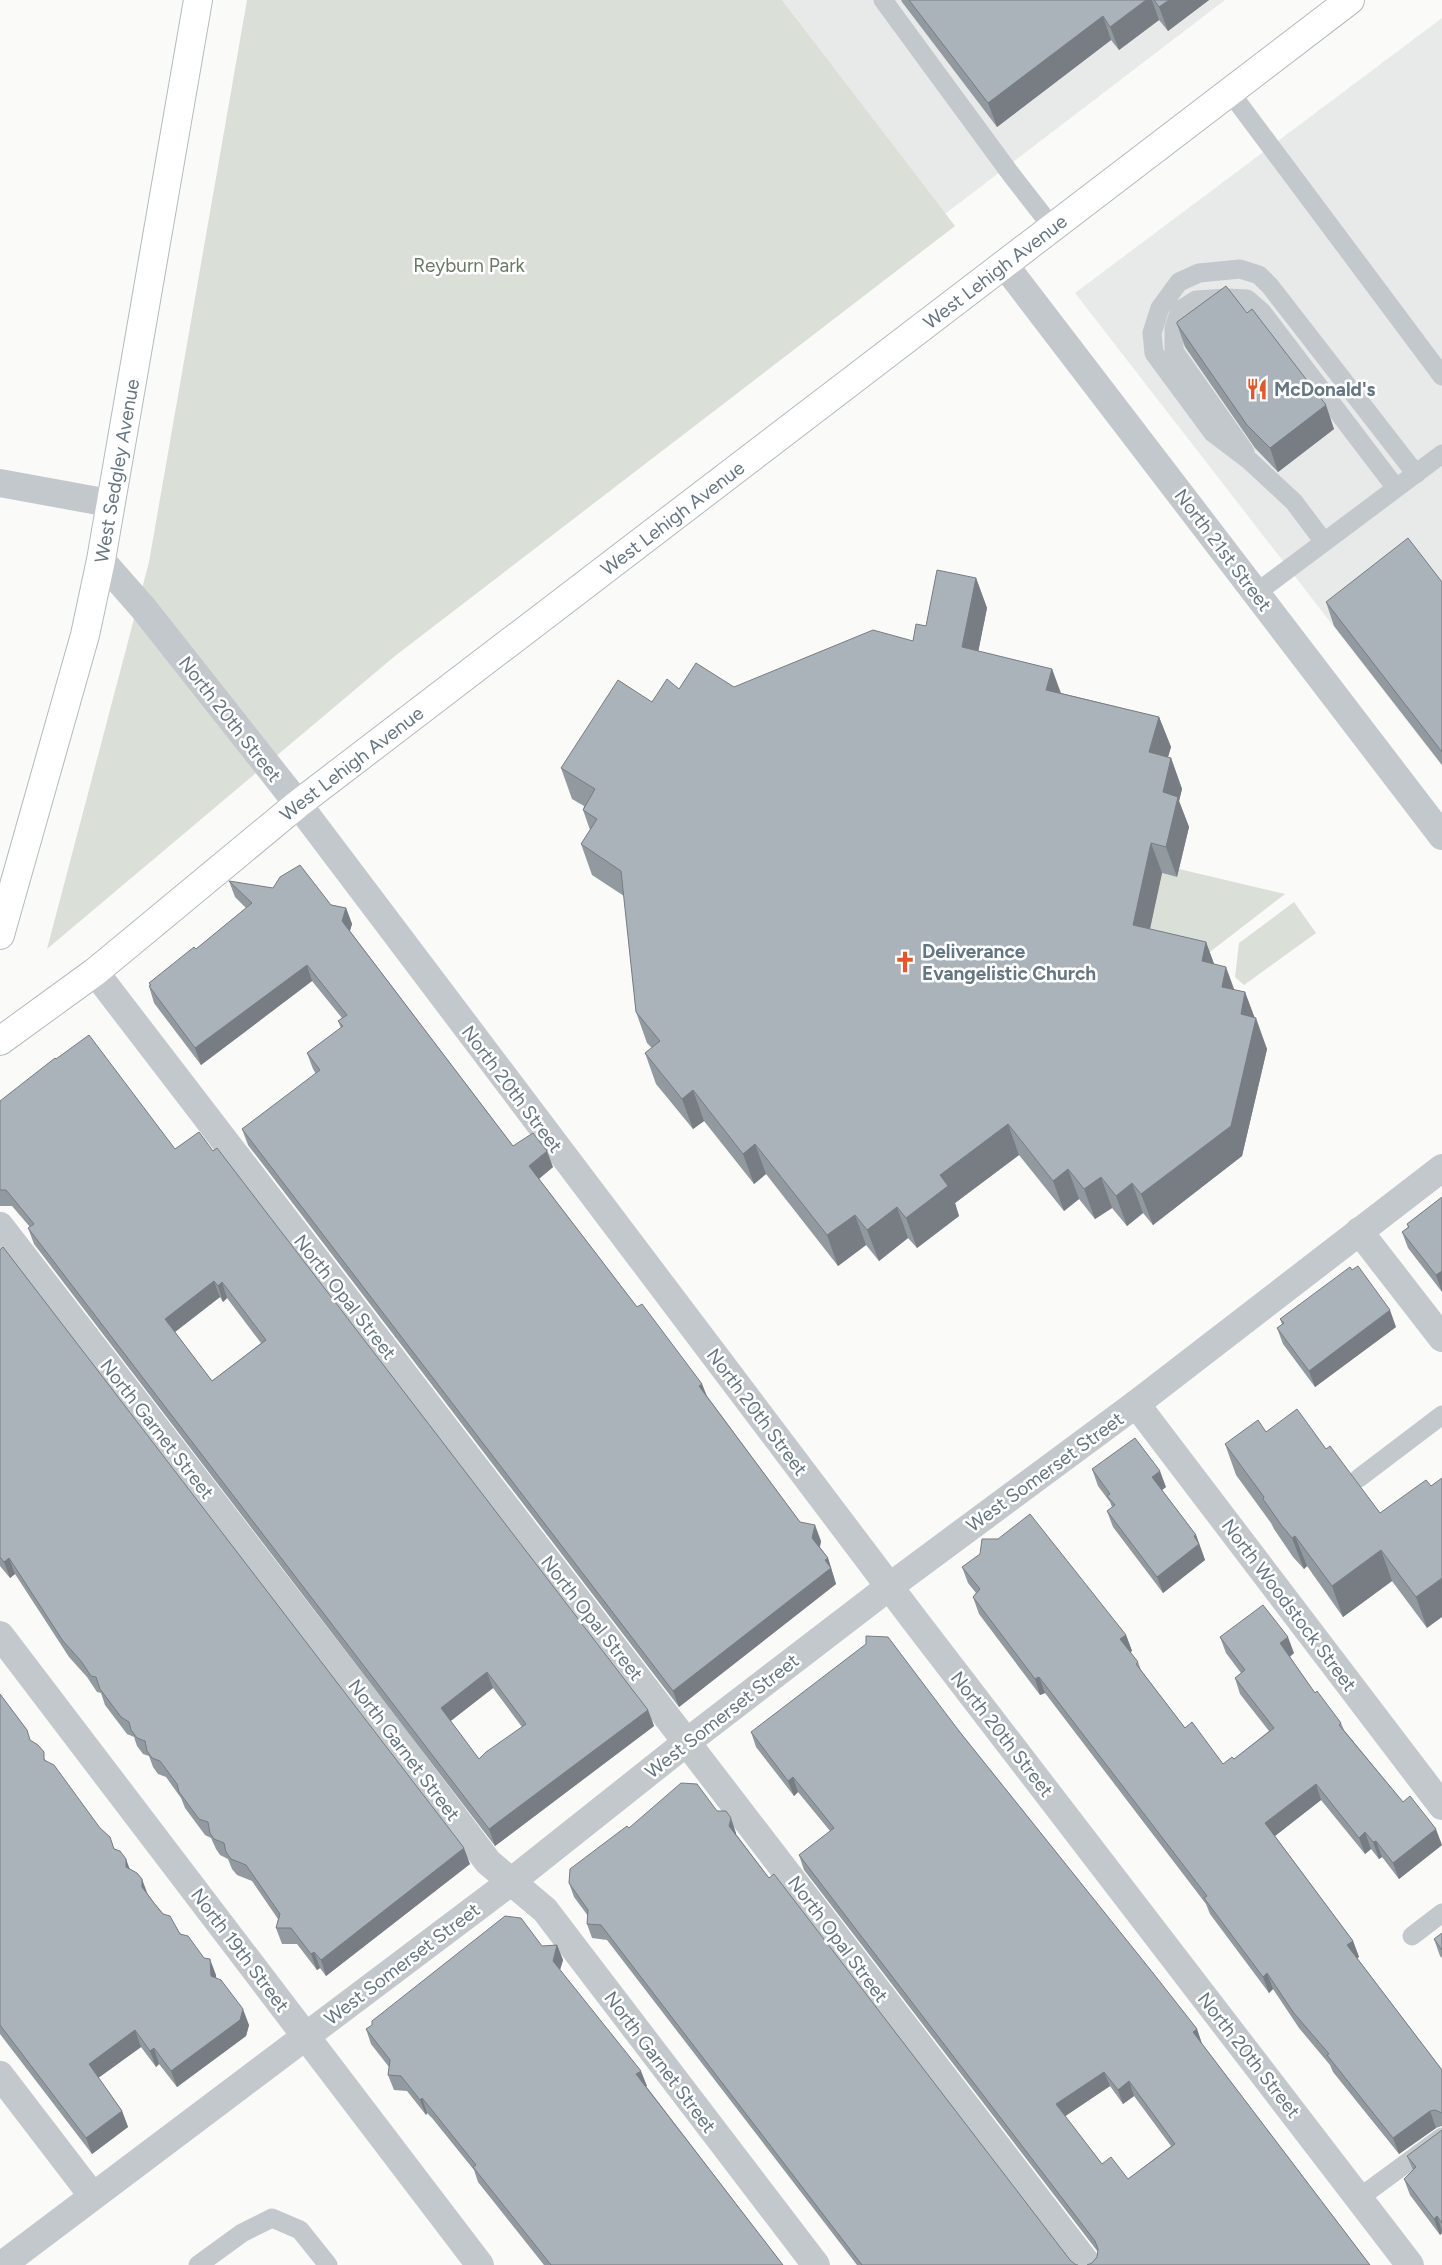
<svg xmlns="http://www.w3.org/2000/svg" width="1442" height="2265" font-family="Figtree,sans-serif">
  <rect width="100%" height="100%" fill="#fafaf8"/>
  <g fill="#e8e9e9">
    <path d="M782,0h443l-280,214z"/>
    <path d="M1442,18v748l-367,-473z"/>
  </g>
  <g fill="#dadfd7">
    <path d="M247,0h535l173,226 -560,430 -348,293 102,-387z"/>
    <path d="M1179,869l106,25 -79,61 -78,-19 26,-26 8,-37 15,4z"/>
    <path d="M1294,902l22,31 -72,52 -9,-8 4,-34z"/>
  </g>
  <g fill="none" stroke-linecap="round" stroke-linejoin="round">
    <g stroke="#b3babf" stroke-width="30">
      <g id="secondary">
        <path id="s1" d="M0,935l85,-300 16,-75 97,-560"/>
      </g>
    </g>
    <g stroke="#b5babe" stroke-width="30">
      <g id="primary">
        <path id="s2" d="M0,1041l95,-69 203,-168 1052,-804"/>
      </g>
    </g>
    <g stroke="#c3c8cc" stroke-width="19">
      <path d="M883,0l127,173 42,54"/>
      <path d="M1230,92l212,284"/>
      <path d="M1245,452l-71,-101v-23l6,-18 16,-10 31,-2 20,1 15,13 134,176"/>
      <path d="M1324,542l-30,-40 -44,-41 -37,-28 -59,-80 -2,-20 8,-25 19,-26 20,-9 41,-4 19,6 11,11 146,188"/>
      <path d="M1256,593l186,-139"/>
      <path d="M1359,1478l83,-63"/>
      <path d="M1412,1936l30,-23"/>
      <path d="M1359,2198l83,-61"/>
      <path d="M198,2265l44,-32 30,-15 28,12 28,35"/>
    </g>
    <g stroke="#c3c8cc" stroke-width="28">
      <path d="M1004,264l438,572"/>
      <path d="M0,483l109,20"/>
      <path d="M101,560l43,49 154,195 615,814 497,647"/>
      <path d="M95,972l993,1293"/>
      <path d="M0,1226l398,516 90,120 57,48 271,355"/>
      <path d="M1359,1231l83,107"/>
      <path d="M1136,1404l306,402"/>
      <path d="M0,1635l480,630"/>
      <path d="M0,2075l92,120"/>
      <path d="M2,2265l510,-384 175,-139 202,-155 247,-183 306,-236"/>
    </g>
    <use href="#secondary" stroke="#fff" stroke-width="28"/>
    <use href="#primary" stroke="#fff" stroke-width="28"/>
  </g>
  <g fill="#929a9f" fill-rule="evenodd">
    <path d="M901,0h308l-41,31 -9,-11 -40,30 -8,-10 -114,87 -95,-125z"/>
    <path d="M1247,313l87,116 -56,43 -23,-24 -70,-101 -8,-23z"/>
    <path d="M976,578l11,30 -9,43 74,18 9,24 98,24 12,30 -3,10 3,1 11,31 -3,12 10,26 -12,50 -15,-4 -12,56 56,13 8,22 20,26 11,2 9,26 13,31 -25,107 -89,69 -10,-12 -16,13 -15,-18 -17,11 -16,-20 -15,12 -45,-56 -64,48 4,13 -42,32 -9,-10 -29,23 -13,-16 -28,21 -72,-92 -12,10 -50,-63 -11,8 -37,-45 -11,-31 7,-5 -5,-5 -11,-31 -12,-116 -32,-21 -11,-31 9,-14 -7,-20 1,-4 -12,-7 -11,-31 91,-66 27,-13 55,-2 179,-46z"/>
    <path d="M1442,582v183l-108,-139 -8,-24z"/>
    <path d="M229,881l117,27 6,16 -2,7 163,215 40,21 -14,12 98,128 65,77 5,12 93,126 21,19 -1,6 8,11 8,26 -157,123 -431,-562 -6,-16 74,-55 -3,-5 -6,-16 34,-25 -3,-7 4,-3 -30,-37 -111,84 -47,-62 -5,-17h1l-1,-3 47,-34 50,-41 -11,-11z"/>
    <path d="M0,1101l175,48 473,561 6,16 -159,120 -461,-602 -6,-16 2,-1 -18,-21h-12zM220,1297l3,5 4,-4 34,45 -49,38 -37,-49zM493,1688l29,39 -43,32 -29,-38z"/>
    <path d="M1442,1197v95l-34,-44 -6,-16 6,-5 -1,-3z"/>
    <path d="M0,1250l470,614 -144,112 -6,-8 -3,2 -20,-26h-15l-6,-16 2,-9 -26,-38 -15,-6 -5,-6 -4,-10 -8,-4 -4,-6 -5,-11 -6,-3 -20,-27 -4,-10 -15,-21 -8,-3 -5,-7 -4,-11 -6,-2 -6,-8 -3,-9 -7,-3 -22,-29 -4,-12 -4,-1 -10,-15 -18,-20 -54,-83 -5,4 -10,-12z"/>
    <path d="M1280,1319l116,8 -81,60 -32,-43 -6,-16 5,-4z"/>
    <path d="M1266,1432l60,17 54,64 51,-27 -4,142 -35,-47 -49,36 -36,-51 -3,3 -11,-12 -19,-28 -3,-6 -35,-48 -11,-31z"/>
    <path d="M1092,1469l74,18 -4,3 34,45 9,25 -42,33 -50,-66 -6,-16 5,-4 -2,-5 -12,-16z"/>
    <path d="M962,1567l164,68 6,16 -2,1 8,10 3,8 44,58 38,36 11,-5 35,-28 -29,-37 -5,-16 6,-5 -15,-20 -6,-16 74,16 -4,4 25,36 26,30 3,7 59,72 39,43 -43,34 -17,-22 -3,2 -8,-10 -6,5 -44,-54 -46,36 78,105 6,16 -2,1 85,112v56l-6,2 -37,26 -66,-82 -3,-7 -31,-37 -26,-39 -4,4 -59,-79 -4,-10 -161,-211 -5,2 -61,-81 -6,-17 3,-4 -8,-10z"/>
    <path d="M0,1694l27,36 3,10 100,129 24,34 62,72v3l33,47 -3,11 -69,51 -18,-23 -3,3 -15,-20 -43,31 24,33 6,16 -36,27 -92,-120z"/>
    <path d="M959,1731l238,298 5,15 168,221 -278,-2 5,-6 1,-5 -294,-382 -5,-15 31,-24 -32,-39 -4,4 -38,-49 -5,-15zM1110,2086l13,18 11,-8 37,50 -43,33 -26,-15 -37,-48z"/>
    <path d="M717,1811l19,22v1l33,44 301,382 6,5h2h-221l-250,-325 -15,-2 -5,-14 1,-8 -14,-19 -5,-14 60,-55z"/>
    <path d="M1442,1933v25l-2,-2 -6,-17z"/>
    <path d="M557,1945l6,15 -3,10 87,116h-1l137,179h-239l-66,-83 -4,-12 -42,-52 -5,-5 -1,2 -19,-24 -13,-1 -6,-15 1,-8 -18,-23 -5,-15 176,-83z"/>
    <path d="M1442,2130v103l-2,2 -30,-40 -6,-16 9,-9 -6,-14z"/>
  </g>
  <g fill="#777d82">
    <path d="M1146,0h6l7,20 -40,30 -9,-23z"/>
    <path d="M1169,0h40l-41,31 -9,-24z"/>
    <path d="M1103,16l8,24 -114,87 -9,-24z"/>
    <path d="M1326,405l8,24 -56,43 -8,-24z"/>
    <path d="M976,578l11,30 -14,70 -11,-31z"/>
    <path d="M1052,669l11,31 -17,-10z"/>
    <path d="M1159,717l12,30 -11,36 -11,-31z"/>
    <path d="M1171,758l11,31 -3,12 10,26 -12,50 -11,-30 -3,-55z"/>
    <path d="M1151,843l11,30 -18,83 -11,-31z"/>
    <path d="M346,908l6,16 -4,13 -6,-16z"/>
    <path d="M1206,942l11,30 -15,-11z"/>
    <path d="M307,965l5,16 -111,84 -6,-17z"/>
    <path d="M1226,967l11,30 -15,-10z"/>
    <path d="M1245,992l11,29v-3l11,31 -25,107 -89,69 -12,-31 100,-180z"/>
    <path d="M693,1090l11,31 -11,8 -11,-30z"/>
    <path d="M1008,1124l11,31 -64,48 4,13 -42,32 -11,-30 34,-43z"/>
    <path d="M755,1144l11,30 -12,10 -11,-30z"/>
    <path d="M547,1151l6,16 -18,15 -6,-16z"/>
    <path d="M1068,1169l11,30 -15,12 -11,-30z"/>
    <path d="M1101,1177l11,31 -17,11 -11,-30z"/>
    <path d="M1132,1183l11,30 -16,13 -11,-30z"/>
    <path d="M897,1207l11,31 -29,23 -12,-31z"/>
    <path d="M855,1215l11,30 -28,21 -11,-31z"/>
    <path d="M1442,1271v21l-6,-17z"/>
    <path d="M214,1281l6,16 -49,38 -6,-16z"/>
    <path d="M222,1282l5,16 -4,4 -5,-16z"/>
    <path d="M1390,1310l6,17 -81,60 -6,-16z"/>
    <path d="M702,1384l6,16 -9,-14z"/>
    <path d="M1160,1471l6,16 -8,6 -6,-16z"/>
    <path d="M815,1525l6,16 -3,13 -6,-16z"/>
    <path d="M1196,1535l9,25 -42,33 -6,-16z"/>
    <path d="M1295,1536l12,30 -3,3 -12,-31z"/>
    <path d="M1381,1550l11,31 -49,36 -11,-31z"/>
    <path d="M9,1558l6,16 -5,4 -6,-16z"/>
    <path d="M828,1558l8,26 -157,123 -6,-16z"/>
    <path d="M1442,1578v39l-15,11 -11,-31z"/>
    <path d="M1126,1635l6,16 -6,4 -6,-16z"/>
    <path d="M1288,1637l6,16 -8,6 -6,-16z"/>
    <path d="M487,1672l6,16 -46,36 -6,-16z"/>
    <path d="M1039,1677l6,16 -5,2 -5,-16z"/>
    <path d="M648,1710l6,16 -159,120 -6,-17z"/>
    <path d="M793,1777l5,15 -4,4 -6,-15z"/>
    <path d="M1316,1784l5,16 -50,39 -6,-16z"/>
    <path d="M731,1818l5,15 -1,7 -6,-14z"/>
    <path d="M1436,1829l6,16 -43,34 -6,-16z"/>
    <path d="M1365,1832l6,17 -6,5 -6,-16z"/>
    <path d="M1376,1841l6,16 -3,2 -6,-17z"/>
    <path d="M464,1848l6,16 -144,112 -5,-16z"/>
    <path d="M126,1859l6,16 -6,-8z"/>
    <path d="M142,1879l6,16 -6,-8z"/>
    <path d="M1353,1941l6,16 -6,4 -6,-16z"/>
    <path d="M557,1945l6,15 -5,16 -5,-15z"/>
    <path d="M314,1952l6,16 -3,2 -6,-16z"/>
    <path d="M210,1959l6,16 1,17 -6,-16z"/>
    <path d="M1267,1973l6,16 -4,4 -6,-16z"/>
    <path d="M243,2009l6,16 -3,11 -69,51 -6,-16z"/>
    <path d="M1197,2029l5,15 -4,3 -5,-15z"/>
    <path d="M135,2030l6,17 -47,34 -5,-17z"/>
    <path d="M154,2048l5,16 -3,3 -6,-16z"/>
    <path d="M641,2071l6,15 -5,3 -6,-15z"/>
    <path d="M1104,2072l6,14 -49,33 -5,-15z"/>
    <path d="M1129,2081l5,15 -11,8 -5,-14z"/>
    <path d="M422,2098l5,15 -1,2 -6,-15z"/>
    <path d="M122,2111l6,16 -36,27 -6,-16z"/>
    <path d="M1430,2111l6,17 -37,26 -6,-16z"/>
    <path d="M1437,2216l5,15v2l-2,2 -6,-16z"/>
  </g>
  <g fill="#aab3b9" stroke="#777d82" fill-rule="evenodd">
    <path d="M909,0h237l-36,27 -7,-11 -115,87z"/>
    <path d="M1154,0h15l-10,7z"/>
    <path d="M1226,286l21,27 5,-4 74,96 -56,43 -23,-23 -70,-101v-2z"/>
    <path d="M1408,538l34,44v170l-116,-150z"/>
    <path d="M937,570l39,8 -14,69 90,22 -6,21 113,27 -10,35 22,6 -8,34 15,5 -12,50 -15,-4 -18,82 73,17 -4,19 24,6 -4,20 23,5 -4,22 15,4 -25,108 -90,68 -9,-11 -16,13 -15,-19 -17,12 -16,-20 -15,12 -45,-57 -68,51 8,11 -42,32 -9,-11 -30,23 -12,-15 -28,20 -72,-91 -12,10 -50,-64 -11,9 -37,-46 15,-12 -24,-29 -15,-141 -40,-27 16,-25 -14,-9 12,-21 -34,-21 57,-88 34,22 15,-23 12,10 17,-26 38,24 139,-57 40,11 3,-17 10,2z"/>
    <path d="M300,865l31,40 15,3 -4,13 171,225 20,-13 14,18 -18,15 108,141 5,-3 60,80 -3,2 101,136 15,3 -3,13 16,20 -3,2 6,8 -158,123 -431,-562 78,-59 -13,-17 36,-27 -5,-5 9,-6 -40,-50 -112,83 -46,-62 2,-1 -2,-2 45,-36 2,2 56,-46 -23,-22 44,7 7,-11z"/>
    <path d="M89,1035l86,114 24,-17 14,19 4,-3 431,562 -159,119 -461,-601 6,-4 -28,-34h-6v-89l55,-43 1,1zM214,1281l4,5 4,-4 44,58 -54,41 -47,-62zM487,1672l39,52 -40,28 -7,7 -38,-51z"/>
    <path d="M1442,1197v74l-6,4 -34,-43 7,-5 -2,-3z"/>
    <path d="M3,1247l461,601 -143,112 -7,-8 -3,2 -20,-26h-15l4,-14 -34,-49 -15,-6 -5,-7 -2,-9 -10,-4 -4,-6 -2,-11 -9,-3 -20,-27 -2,-8 -17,-23 -8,-3 -5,-7 -2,-10 -8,-3 -6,-8 -2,-8 -8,-5 -21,-28 -4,-12 -5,-1 -10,-15 -18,-20 -54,-83 -5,4 -4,-5v-307z"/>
    <path d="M1358,1266l32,44 -81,61 -32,-43 7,-5 -4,-4 70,-52 2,3z"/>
    <path d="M1297,1409l29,40 4,-3 50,67 46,-33 5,6 11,-8v100l-26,19 -35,-47 -49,36 -37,-50 -3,2 -10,-12 -19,-27 1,-2 -39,-53 33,-24 8,12z"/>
    <path d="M1135,1438l25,33 -8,6 44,58 -2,1 5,8 -42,33 -50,-66 8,-6 -8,-9 3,-2 -18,-25z"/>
    <path d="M1030,1514l96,121 -6,4 18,23 -2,2 49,64 7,-6 31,42 9,-7 2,2 40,-31 -39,-50 10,-8 -25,-33 43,-32 25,32 -8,6 35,50 2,-2 24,32 -2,2 64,77 7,-6 26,33 -43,34 -17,-22 -3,1 -8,-10 -6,6 -43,-54 -51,39 88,118 -6,4 95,125v43l-7,-3 -5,1 -37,27 -66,-83 2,-1 -36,-42 -26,-39 -4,4 -59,-79 3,-2 -168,-219 -4,2 -62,-82 7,-8 -18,-22 18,-13 2,-15h16z"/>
    <path d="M866,1636l22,1 71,94 194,242 44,56 -4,3 177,233h-283l5,-2 5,-6 1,-8 -3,-8 -296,-386 35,-27 -41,-51 -5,4 -37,-49 115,-88zM1104,2072l14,18 11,-9 46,63 -47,35 -17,-22 -9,7 -46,-60z"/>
    <path d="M0,1694l27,36 3,10 8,5 6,7v8l10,5 46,63 10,9 4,12 6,2 6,8v8l11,6 5,6v8l12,16 9,11 7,2 10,18 8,2 16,22 6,1 1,17 10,4 22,29 -3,11 -69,51 -17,-23 -4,3 -15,-21 -46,34 33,47 -36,27 -86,-113z"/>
    <path d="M681,1783l16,1 20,27h9l5,7 -2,8 40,52 5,-4 296,386 6,5h2h-216l-261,-340 -14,-1 1,-14 -19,-27 1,-14 57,-43 2,2z"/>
    <path d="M505,1916l16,2 21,28 15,-1 -4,16 88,110 -5,3 147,191h-232l-78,-98 3,-2 -49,-61 -5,-6 -2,2 -19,-24 -13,-1 2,-15 -24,-31 6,-4v-4z"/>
    <path d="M1442,1933v17l-8,-11z"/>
    <path d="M1442,2130v93l-5,-7 -3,3 -30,-40 12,-12 -9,-11z"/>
  </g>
  <defs>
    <g id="restaurant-bare" transform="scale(1.725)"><path d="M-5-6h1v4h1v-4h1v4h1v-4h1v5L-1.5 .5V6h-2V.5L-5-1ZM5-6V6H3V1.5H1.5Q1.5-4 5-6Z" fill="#e4572e" stroke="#fff" stroke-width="2.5" paint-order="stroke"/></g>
    <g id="church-bare" transform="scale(1.725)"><path d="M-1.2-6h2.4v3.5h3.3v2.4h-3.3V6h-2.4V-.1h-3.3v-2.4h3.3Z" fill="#e4572e" stroke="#fff" stroke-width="2.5" paint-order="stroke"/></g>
  </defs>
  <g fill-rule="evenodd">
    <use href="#restaurant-bare" x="1257" y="389"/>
    <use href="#church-bare" x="905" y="962"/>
  </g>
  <g text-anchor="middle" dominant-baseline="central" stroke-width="5" stroke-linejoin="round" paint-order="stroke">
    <g font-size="19" fill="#687a64" stroke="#fff">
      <text x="469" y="265">Reyburn Park</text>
    </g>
    <g font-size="19" fill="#657683" stroke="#fff">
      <text stroke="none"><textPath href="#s2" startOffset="1258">West Lehigh Avenue</textPath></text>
      <text stroke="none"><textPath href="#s1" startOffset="479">West Sedgley Avenue</textPath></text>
      <text stroke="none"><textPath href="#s2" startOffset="852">West Lehigh Avenue</textPath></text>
      <text transform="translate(1223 550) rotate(53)">North 21st Street</text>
      <text transform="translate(230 719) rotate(52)">North 20th Street</text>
      <text stroke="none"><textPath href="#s2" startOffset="448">West Lehigh Avenue</textPath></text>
      <text transform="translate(512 1089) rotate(53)">North 20th Street</text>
      <text transform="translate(345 1297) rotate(52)">North Opal Street</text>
      <text transform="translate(757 1412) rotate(53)">North 20th Street</text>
      <text transform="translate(157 1429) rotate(52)">North Garnet Street</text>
      <text transform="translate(1045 1472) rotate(-36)">West Somerset Street</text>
      <text transform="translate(1289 1605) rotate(53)">North Woodstock Street</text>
      <text transform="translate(592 1618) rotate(52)">North Opal Street</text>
      <text transform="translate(722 1716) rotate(-38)">West Somerset Street</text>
      <text transform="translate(1002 1734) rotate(52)">North 20th Street</text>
      <text transform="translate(404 1750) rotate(53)">North Garnet Street</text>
      <text transform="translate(838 1939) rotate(53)">North Opal Street</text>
      <text transform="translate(240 1950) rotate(53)">North 19th Street</text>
      <text transform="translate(402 1964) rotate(-37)">West Somerset Street</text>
      <text transform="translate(1249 2055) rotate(52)">North 20th Street</text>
      <text transform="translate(660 2062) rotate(53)">North Garnet Street</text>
    </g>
    <g font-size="19" font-weight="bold" fill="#657683" stroke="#fff" text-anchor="start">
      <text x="1274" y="389">McDonald's</text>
      <text x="922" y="951">Deliverance<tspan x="922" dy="22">Evangelistic Church</tspan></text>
    </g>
  </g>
</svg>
